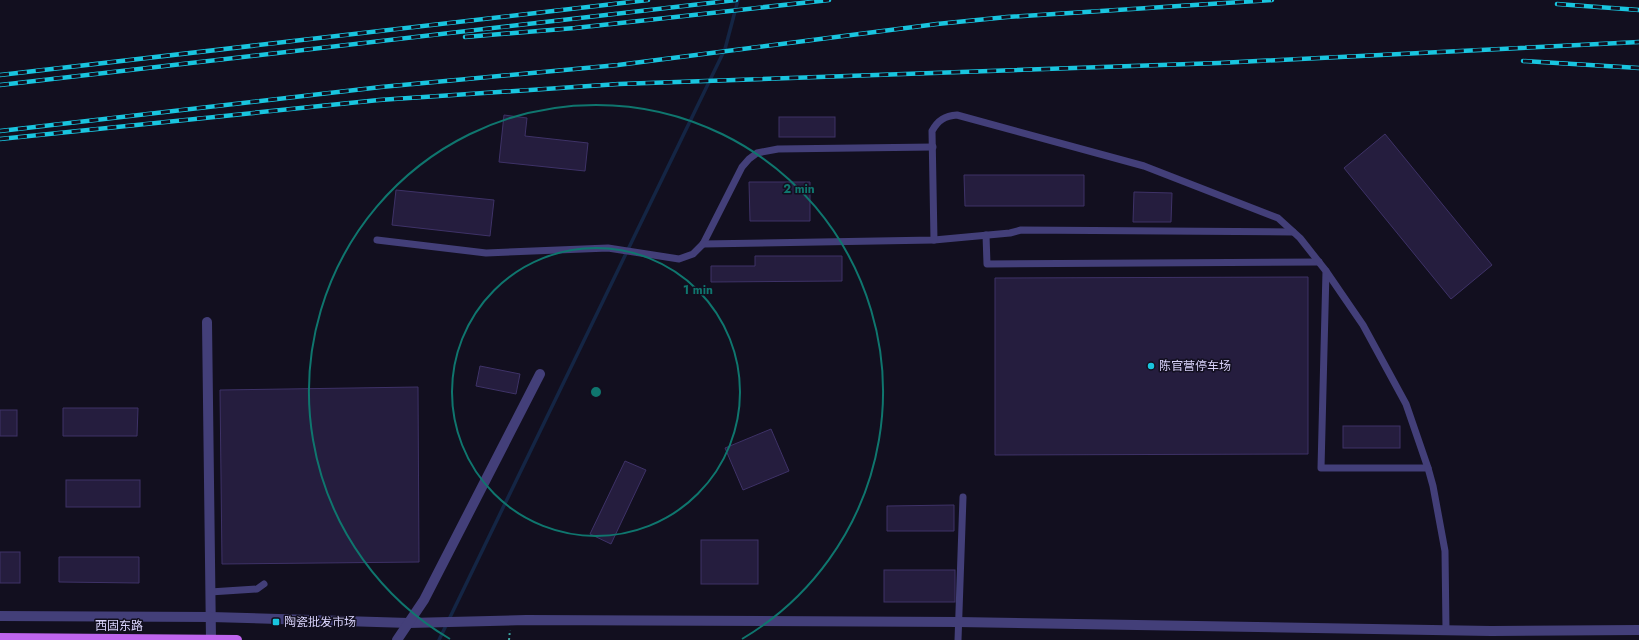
<svg xmlns="http://www.w3.org/2000/svg" width="1639" height="640" font-family="Jost,'Noto Sans SC',sans-serif">
  <rect width="100%" height="100%" fill="#120f1f"/>
  <g fill="none" stroke-linecap="round" stroke-linejoin="round">
    <path stroke="#142544" stroke-width="3.5" d="M439,640l286,-591 13,-49"/>
  </g>
  <g fill="#251d3e" stroke="#3e3267">
    <path d="M504,115l23,3 -2,18 63,7 -3,28 -86,-9z"/>
    <rect x="779" y="117" width="56" height="20"/>
    <path d="M1385,134l107,131 -41,34 -107,-131z"/>
    <path d="M964,175h120v31h-119z"/>
    <path d="M749,182h61v39h-60z"/>
    <path d="M396,190l98,10 -4,36 -98,-11z"/>
    <path d="M1134,192l38,1 -1,29h-38z"/>
    <path d="M755,256h87v25l-131,1v-16h44z"/>
    <path d="M1308,277v177l-313,1v-177z"/>
    <path d="M480,366l40,8 -4,20 -40,-8z"/>
    <path d="M418,387l1,175 -197,2 -2,-174z"/>
    <path d="M63,408h75l-1,28h-74z"/>
    <rect x="0" y="410" width="17" height="26"/>
    <rect x="1343" y="426" width="57" height="22"/>
    <path d="M771,429l18,42 -46,19 -18,-42z"/>
    <path d="M625,461l21,9 -35,74 -21,-10z"/>
    <rect x="66" y="480" width="74" height="27"/>
    <path d="M954,505v26h-67v-25z"/>
    <rect x="701" y="540" width="57" height="44"/>
    <rect x="0" y="552" width="20" height="31"/>
    <path d="M59,557h80v26l-80,-1z"/>
    <rect x="884" y="570" width="71" height="32"/>
  </g>
  <g fill="none" stroke-linecap="round" stroke-linejoin="round">
    <path stroke="#3ba5a2" stroke-width="2" stroke-dasharray="2 3" stroke-linecap="butt" d="M509,640l1,-10"/>
    <g stroke="#433f79" stroke-width="7">
      <path d="M986,235l1,29 332,-2"/>
      <path d="M377,240l109,13 122,-5 71,11 14,-5 10,-10 39,-77 7,-8 8,-6 21,-4 155,-2"/>
      <path d="M934,240l76,-7 11,-3 272,2"/>
      <path d="M703,244l231,-4 -2,-109c6,-11 13,-15 25,-16l187,51 134,52 22,20 26,33 -5,197h107l5,18 12,65 1,79"/>
      <path d="M1326,271l37,54 43,79 22,64"/>
      <path d="M210,592l47,-3 7,-5"/>
      <path d="M958,640l5,-143"/>
    </g>
    <g stroke="#433f79" stroke-width="10">
      <path d="M207,322l4,318"/>
      <path d="M0,616l211,1 198,6 117,-3 432,2 533,9 148,-1"/>
      <path d="M397,640l27,-40 116,-226"/>
    </g>
    <path stroke="#bf65ee" stroke-width="10" d="M0,638l237,2"/>
    <g stroke="#19c5df" stroke-width="4.5">
      <g id="rail">
        <path d="M1557,4l82,6"/>
        <path d="M465,37l110,-9 254,-28"/>
        <path d="M1523,61l116,7"/>
        <path d="M0,75l648,-75"/>
        <path d="M0,85l736,-85"/>
        <path d="M0,131l381,-44 237,-22 319,-41 70,-7 265,-17"/>
        <path d="M0,139l379,-39 240,-16 600,-21 420,-21"/>
      </g>
    </g>
    <use href="#rail" stroke="#120f1f" stroke-width="3" stroke-dasharray="9" stroke-linecap="butt"/>
  </g>
  <g fill="none" stroke="#0f766e" stroke-width="2">
    <circle cx="596" cy="392" r="144"/>
    <path d="M450 639A287 287 0 1 1 742 639"/>
  </g>
  <g fill="#19c5df" stroke="#120f1f" stroke-width="1.5">
    <circle cx="1151" cy="366" r="4"/>
    <rect x="272" y="618" width="8" height="8" rx="2"/>
  </g>
  <g text-anchor="middle" dominant-baseline="central" stroke-width="3" stroke-linejoin="round" paint-order="stroke">
    <g font-size="12" fill="#d8d2fa" stroke="#120f1f" text-anchor="start">
      <text x="1159" y="366">陈官营停车场</text>
      <text x="284" y="622">陶瓷批发市场</text>
    </g>
    <g font-size="12" fill="#d8d2fa" stroke="#120f1f">
      <text x="119" y="626">西固东路</text>
    </g>
  </g>
  <circle cx="596" cy="392" r="6" fill="#0f766e" stroke="#120f1f" stroke-width="2"/>
  <g font-size="12" text-anchor="middle" font-weight="bold" fill="#0f766e" stroke="#120f1f" stroke-width="3" stroke-linejoin="round" paint-order="stroke">
    <text x="799" y="193">2 min</text>
    <text x="698" y="294">1 min</text>
  </g>
</svg>
